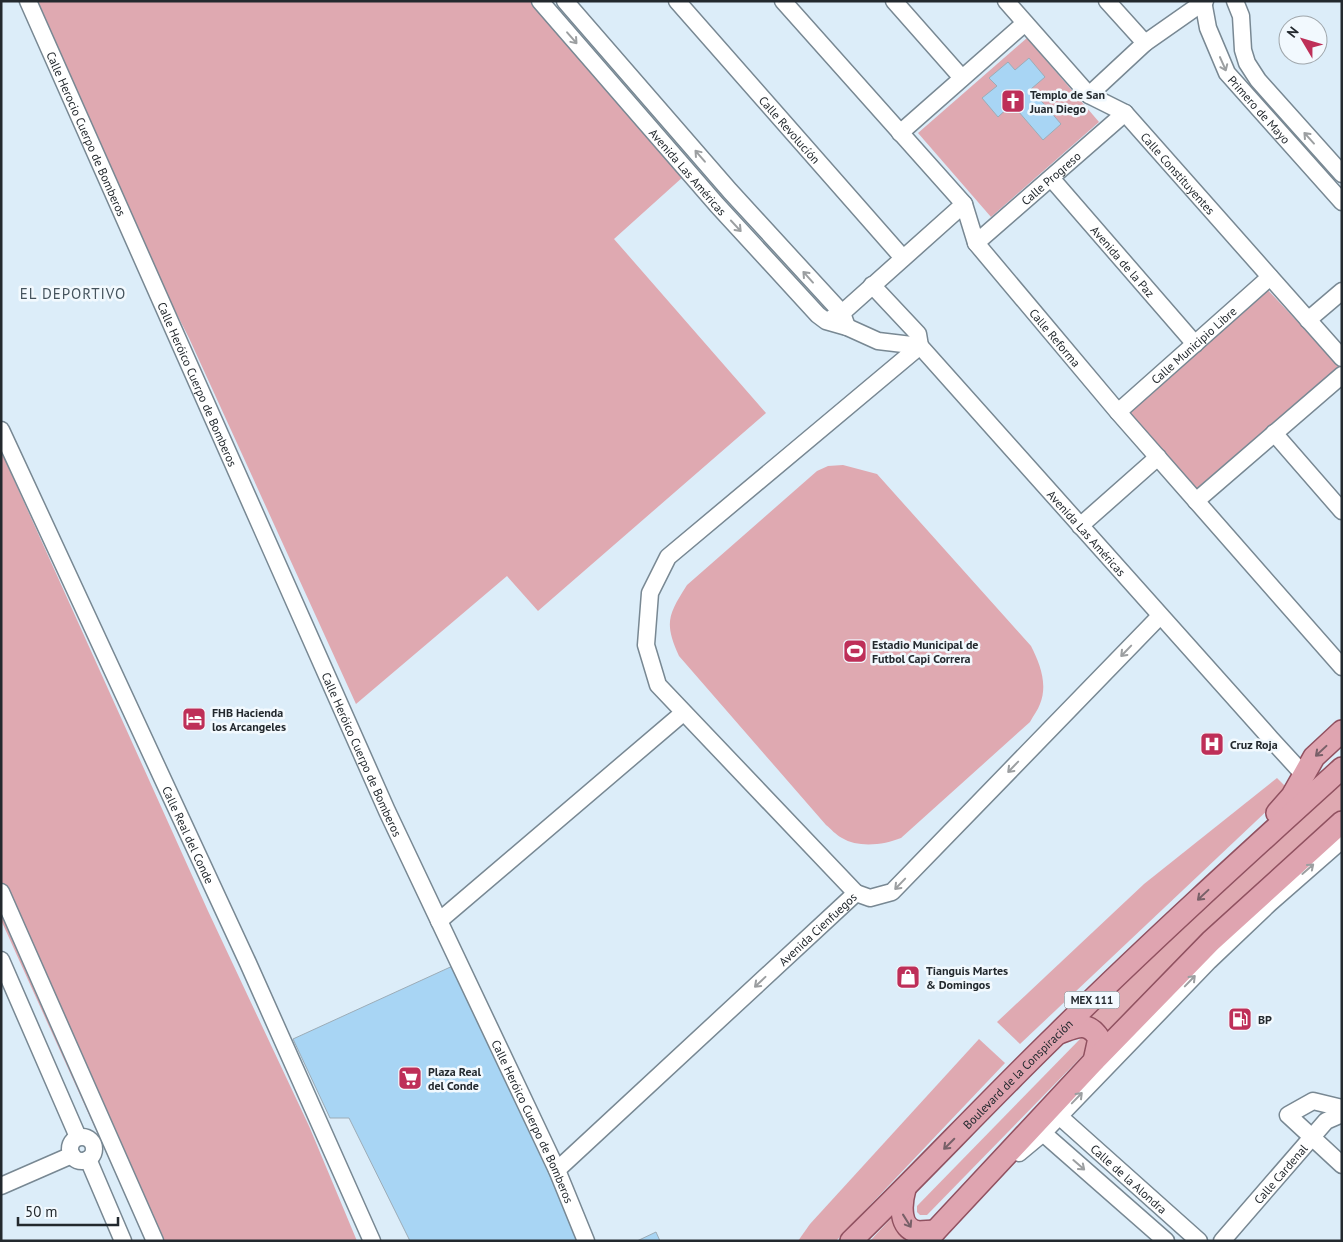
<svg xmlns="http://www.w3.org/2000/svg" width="1343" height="1242" font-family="'PT Sans',sans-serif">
  <rect width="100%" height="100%" fill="#dcedf9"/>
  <g fill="#dfa9b1">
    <path d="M32,1h499l153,175 -70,63 152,174 -228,198 -31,-35 -151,128 -167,-366 -48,-94z"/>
    <path d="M1027,38l72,84 -108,95 -73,-84z"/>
    <path d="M1266,288l73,78 -143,123 -70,-77z"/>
    <path d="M1,451l207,460 101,215 48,115h-211l-145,-321z"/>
    <path d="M843,465l34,9 154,172c9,18 17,38 9,58 -2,6 -7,12 -10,18l-129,116c-17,7 -43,10 -59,0 -6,-3 -11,-9 -16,-13l-147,-169c-15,-33 -11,-41 8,-71l130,-114 11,-5z"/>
    <path d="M1277,778l12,12 -269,254 -23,-22 147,-138z"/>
    <path d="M1342,783v31l-232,225c-4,-13 -11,-18 -24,-22z"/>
    <path d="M1081,1038h7l2,10 -163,167h-7l-3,-3v-6z"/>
    <path d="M979,1039l26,24 -169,178h-38l12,-17z"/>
    <path d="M897,1212l16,29h-43z"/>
  </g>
  <g fill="#a8d5f4" stroke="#9cacb7">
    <path d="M1029,58l16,19 -14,12 30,35 -18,16 -31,-36 -14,13 -16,-19 15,-12 -8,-8 19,-16 7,8z"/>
    <path d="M457,964l124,277h-171l-61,-123h-19l-37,-79z"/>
    <path d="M656,1232l4,9h-23z"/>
  </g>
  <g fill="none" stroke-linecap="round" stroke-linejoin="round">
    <g stroke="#788893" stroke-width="19">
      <g id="minor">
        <path id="s1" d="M28,1l359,810 170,359 29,71"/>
        <path id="s2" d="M540,1l177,204 101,110 8,6 21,6 31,14 42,5 351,393 33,36"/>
        <path d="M565,1l165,190 112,122 5,14"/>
        <path id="s3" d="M677,1l226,257"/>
        <path id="s4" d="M783,1l181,203 12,39 142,169 224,255"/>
        <path d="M894,1l68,77"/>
        <path id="s5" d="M1006,1l83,94 36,18 217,245"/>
        <path d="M1107,1l38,42"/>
        <path id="s6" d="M1203,1l5,27 19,45 115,129"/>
        <path d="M1235,1l6,15 2,34 4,13 11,17 84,94"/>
        <path d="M1089,95l56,-52 60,-42"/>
        <path d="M900,133l125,-110"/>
        <path id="s7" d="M1051,178l144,166"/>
        <path id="s8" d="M976,243l149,-130"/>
        <path d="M832,318l10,-5 122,-109"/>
        <path d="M1308,320l34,-29"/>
        <path id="s9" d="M1118,412l152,-135"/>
        <path id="s10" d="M1,430l247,533 124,278"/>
        <path d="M1274,433l68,78"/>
        <path d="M1196,501l146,-126"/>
        <path d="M1080,526l78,-69"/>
        <path d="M1,892l154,349"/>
        <path d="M856,893l-198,-208 -12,-40 4,-52 18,-36 252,-211 -2,-12 -46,-49"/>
        <path d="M439,921l244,-208"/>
        <path d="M1,960l77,177"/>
        <path d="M1342,1108l-29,-7 -25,14 54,50"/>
        <path id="s11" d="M1059,1116l140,125"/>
        <path d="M1043,1133l123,108"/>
        <circle cx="82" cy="1149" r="12"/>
        <path d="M1019,1153l24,-20 166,-172 61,-58 72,-63"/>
        <path d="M88,1159l35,82"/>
        <path id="s12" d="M557,1170l299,-277 14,5 22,-6 268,-276"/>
        <path d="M1,1186l71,-31"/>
        <path id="s13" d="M1222,1241l104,-120 16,-7"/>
      </g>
    </g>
    <g stroke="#905160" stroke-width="24">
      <g id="major">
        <path d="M1277,813l15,-17 22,-39 28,-26"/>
        <path d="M1059,1033c17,-6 28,-13 40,5l-5,23"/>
        <path d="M905,1189c-4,14 -7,41 14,43 5,0 11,-1 16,-1"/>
        <path id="s14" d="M851,1241c70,-68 136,-139 206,-207 92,-91 189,-179 285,-266"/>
        <path d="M926,1241l168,-180 117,-120 131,-119"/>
      </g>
    </g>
    <use href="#minor" stroke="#fff" stroke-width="16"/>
    <use href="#major" stroke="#dfa4b0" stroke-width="21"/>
  </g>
  <defs><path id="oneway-shaft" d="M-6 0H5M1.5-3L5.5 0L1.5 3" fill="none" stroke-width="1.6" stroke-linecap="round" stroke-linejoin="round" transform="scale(1.25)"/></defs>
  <g stroke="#9c9fa1">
    <use href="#oneway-shaft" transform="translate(572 38) rotate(49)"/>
    <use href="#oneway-shaft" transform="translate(1223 64) rotate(66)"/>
    <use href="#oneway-shaft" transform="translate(1309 138) rotate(-132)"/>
    <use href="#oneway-shaft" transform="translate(700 156) rotate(-131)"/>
    <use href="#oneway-shaft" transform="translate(736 226) rotate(47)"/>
    <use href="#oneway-shaft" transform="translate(808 277) rotate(-132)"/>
    <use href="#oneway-shaft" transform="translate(1126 651) rotate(134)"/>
    <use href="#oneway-shaft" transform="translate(1013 767) rotate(134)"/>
    <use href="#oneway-shaft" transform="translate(1308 869) rotate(-41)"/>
    <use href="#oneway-shaft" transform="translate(900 884) rotate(134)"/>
    <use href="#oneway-shaft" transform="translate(1190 981) rotate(-46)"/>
    <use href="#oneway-shaft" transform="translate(760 982) rotate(137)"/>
    <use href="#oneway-shaft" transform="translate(1077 1098) rotate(-46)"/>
    <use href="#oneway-shaft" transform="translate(1079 1165) rotate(41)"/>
  </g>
  <g stroke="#786068">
    <use href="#oneway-shaft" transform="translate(1321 751) rotate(137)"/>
    <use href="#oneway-shaft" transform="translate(1203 895) rotate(137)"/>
    <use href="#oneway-shaft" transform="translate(949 1144) rotate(135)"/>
    <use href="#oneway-shaft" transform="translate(907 1221) rotate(58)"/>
  </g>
  <defs>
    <g id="church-square" transform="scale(1.25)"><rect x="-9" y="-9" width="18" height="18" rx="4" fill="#be2f58" stroke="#f2f9fe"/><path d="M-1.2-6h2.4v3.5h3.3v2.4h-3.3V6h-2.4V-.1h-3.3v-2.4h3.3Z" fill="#fff"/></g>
    <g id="stadium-square" transform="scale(1.25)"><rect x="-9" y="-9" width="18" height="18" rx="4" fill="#be2f58" stroke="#f2f9fe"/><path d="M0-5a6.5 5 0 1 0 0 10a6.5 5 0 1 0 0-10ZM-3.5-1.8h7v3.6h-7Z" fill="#fff"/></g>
    <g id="hotel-square" transform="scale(1.25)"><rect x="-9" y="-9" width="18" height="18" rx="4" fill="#be2f58" stroke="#f2f9fe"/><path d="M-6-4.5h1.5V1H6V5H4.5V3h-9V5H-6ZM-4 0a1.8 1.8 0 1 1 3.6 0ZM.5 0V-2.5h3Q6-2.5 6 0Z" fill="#fff"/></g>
    <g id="hospital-square" transform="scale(1.25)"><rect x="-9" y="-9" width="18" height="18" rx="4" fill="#be2f58" stroke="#f2f9fe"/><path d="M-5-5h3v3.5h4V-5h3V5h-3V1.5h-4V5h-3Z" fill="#fff"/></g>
    <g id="shop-square" transform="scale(1.25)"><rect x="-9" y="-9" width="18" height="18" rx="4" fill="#be2f58" stroke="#f2f9fe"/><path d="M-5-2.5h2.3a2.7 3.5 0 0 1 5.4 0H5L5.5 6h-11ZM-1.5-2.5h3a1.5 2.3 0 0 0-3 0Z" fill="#fff"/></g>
    <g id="fuel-square" transform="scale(1.25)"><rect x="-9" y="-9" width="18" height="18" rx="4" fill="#be2f58" stroke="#f2f9fe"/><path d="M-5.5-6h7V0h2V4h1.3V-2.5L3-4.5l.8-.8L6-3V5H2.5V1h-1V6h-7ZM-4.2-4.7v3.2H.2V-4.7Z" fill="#fff"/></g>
    <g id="supermarket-square" transform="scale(1.25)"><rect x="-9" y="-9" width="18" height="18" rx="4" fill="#be2f58" stroke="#f2f9fe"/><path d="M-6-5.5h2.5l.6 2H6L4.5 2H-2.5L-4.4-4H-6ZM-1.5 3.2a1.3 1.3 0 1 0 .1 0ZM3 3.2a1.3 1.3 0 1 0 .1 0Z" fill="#fff"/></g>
  </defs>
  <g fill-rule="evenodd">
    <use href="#church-square" x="1013" y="101"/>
    <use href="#stadium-square" x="855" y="651"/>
    <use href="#hotel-square" x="194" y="719"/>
    <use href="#hospital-square" x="1212" y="744"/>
    <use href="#shop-square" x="908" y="977"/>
    <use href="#fuel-square" x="1240" y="1019"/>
    <use href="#supermarket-square" x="410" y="1078"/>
  </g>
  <g text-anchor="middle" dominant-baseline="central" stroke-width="5" stroke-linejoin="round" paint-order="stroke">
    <rect fill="#f2f9fe" stroke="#61676c" stroke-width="1" x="1064.5" y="991.5" width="55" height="17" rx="4"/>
    <g font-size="11" font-weight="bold" fill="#23292e">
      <text x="1092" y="1000">MEX 111</text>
    </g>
    <g font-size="12" font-weight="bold" fill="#23292e" stroke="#f2f9fe" text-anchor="start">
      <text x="1030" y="94">Templo de San<tspan x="1030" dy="14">Juan Diego</tspan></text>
      <text x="872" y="644">Estadio Municipal de<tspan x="872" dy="14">Futbol Capi Correra</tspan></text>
      <text x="212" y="712">FHB Hacienda<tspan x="212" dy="14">los Arcangeles</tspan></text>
      <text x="1230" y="744">Cruz Roja</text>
      <text x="926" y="970">Tianguis Martes<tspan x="926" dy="14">&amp; Domingos</tspan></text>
      <text x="1258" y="1019">BP</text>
      <text x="428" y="1071">Plaza Real<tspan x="428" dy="14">del Conde</tspan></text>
    </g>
    <g font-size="12" fill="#23292e" stroke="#f2f9fe">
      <text stroke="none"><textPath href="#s6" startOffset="125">Primero de Mayo</textPath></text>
      <text stroke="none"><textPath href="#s3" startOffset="171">Calle Revolucíón</textPath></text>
      <text stroke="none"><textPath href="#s1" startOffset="145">Calle Herocio Cuerpo de Bomberos</textPath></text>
      <text stroke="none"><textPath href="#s2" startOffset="226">Avenida Las Américas</textPath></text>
      <text stroke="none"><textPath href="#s5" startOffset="246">Calle Constituyentes</textPath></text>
      <text stroke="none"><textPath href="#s8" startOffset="99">Calle Progreso</textPath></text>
      <text stroke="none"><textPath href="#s7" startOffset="110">Avenida de la Paz</textPath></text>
      <text stroke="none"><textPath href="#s4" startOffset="436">Calle Reforma</textPath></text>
      <text stroke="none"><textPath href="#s9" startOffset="101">Calle Municipio Libre</textPath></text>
      <text stroke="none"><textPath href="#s1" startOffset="419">Calle Heróico Cuerpo de Bomberos</textPath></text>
      <text stroke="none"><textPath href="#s2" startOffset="778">Avenida Las Américas</textPath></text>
      <text stroke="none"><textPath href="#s1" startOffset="824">Calle Heróico Cuerpo de Bomberos</textPath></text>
      <text stroke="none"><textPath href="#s10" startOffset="446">Calle Real del Conde</textPath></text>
      <text stroke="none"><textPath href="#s12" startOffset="355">Avenida Cienfuegos</textPath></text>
      <text stroke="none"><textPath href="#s14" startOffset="236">Boulevard de la Conspiración</textPath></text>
      <text stroke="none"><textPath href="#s1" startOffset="1229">Calle Heróico Cuerpo de Bomberos</textPath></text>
      <text stroke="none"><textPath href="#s13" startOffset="89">Calle Cardenal</textPath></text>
      <text stroke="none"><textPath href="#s11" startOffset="94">Calle de la Alondra</textPath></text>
    </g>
    <g font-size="15" letter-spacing="1" fill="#44535d" stroke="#f2f9fe">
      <text x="73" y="293">EL DEPORTIVO</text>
    </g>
  </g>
  <rect width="1343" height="1242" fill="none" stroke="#23292e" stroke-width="5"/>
  <g transform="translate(1303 40) rotate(308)"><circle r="24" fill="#f2f9fe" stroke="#9fa6ab"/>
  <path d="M0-4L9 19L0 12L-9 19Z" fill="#be2f58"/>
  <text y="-8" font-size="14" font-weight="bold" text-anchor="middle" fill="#23292e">N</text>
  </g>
  <path d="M18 1217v8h100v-8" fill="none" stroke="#23292e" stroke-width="2.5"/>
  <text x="25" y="1217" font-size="15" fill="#23292e" stroke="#f2f9fe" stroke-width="4" paint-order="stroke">50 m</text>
</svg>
